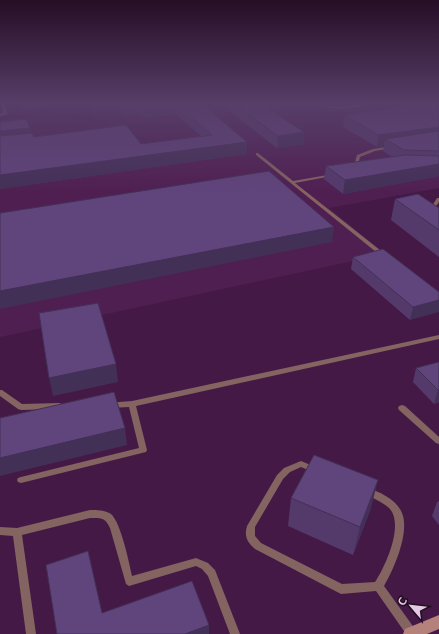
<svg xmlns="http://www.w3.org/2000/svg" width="439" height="634" font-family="Mulish,sans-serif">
  <rect width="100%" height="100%" fill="#451946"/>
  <path fill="#501f52" d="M87,103h352v85l-110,20 56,46 -385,83v-217l45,-5 50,6z"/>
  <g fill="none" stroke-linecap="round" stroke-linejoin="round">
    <g fill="#846460" fill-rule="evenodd">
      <path d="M2,103h3l2,11 -7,2v-2l3,-1z"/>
      <path d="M315,103c7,0 14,4 22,4 12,0 24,-4 36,-4 -18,6 -41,9 -58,0z"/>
      <path d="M392,146h1v2l-18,3 -15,6 -3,12 -2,1 -2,-1 4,-14 16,-6z"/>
      <path d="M256,153h2l35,28 40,-7 1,1 -2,1 -37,7 90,71 1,1 -1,1h-4l-125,-101z"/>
      <path d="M437,198h2v4l-5,7 5,7v4h-2l-7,-11z"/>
      <path d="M439,335v4l-303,67 11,44 -1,2 -125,31 -3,-1 -1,-2 1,-2 3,-1 118,-29 -10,-41 -19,1 -3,-1 -1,-2 1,-2 25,-2z"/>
      <path d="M0,390h2l20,14 37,-1 3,1 1,2 -1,2 -3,1 -38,1 -3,-1 -18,-13z"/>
      <path d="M402,405l3,1 34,31v7l-3,-1 -37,-33 -1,-2 1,-2z"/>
      <path d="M301,461l17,7 1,2 -1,2 -3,1 -14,-6 -11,5 -7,7 -28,48v9l6,7 81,41 33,-2c10,-15 30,-58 14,-74 -6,-6 -22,-12 -25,-17l1,-2 3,-1c12,4 29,12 34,25 8,19 -8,56 -18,73l31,43 1,5h-10l-30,-43 -35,3 -86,-45c-8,-7 -11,-13 -8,-23l30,-51 7,-7z"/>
      <path d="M90,510c7,0 15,0 21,4 10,9 18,48 21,62l64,-18 12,5 7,7 25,64h-10l-22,-58 -6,-7 -6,-3 -67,20 -3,-2 -16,-56c-5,-11 -9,-10 -20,-10l-68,17 14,99h-10l-13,-98 -13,-1v-8l17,1z"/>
    </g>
    <path fill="#b4817b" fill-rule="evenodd" d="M439,615v14l-12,5h-24l2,-5z"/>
  </g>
  <g fill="#533a6b">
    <path d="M89,103h112l46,39 -1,12 -246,35 30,-61 1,5 3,4 107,7 60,-8 -25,-22 -33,4 -3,-4 -15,2 -5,-7 -25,3z"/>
    <path d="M219,103h99v3l-46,6 32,20 -1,12 -26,4z"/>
    <path d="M407,103h32v73l-96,18 -19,-15 2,-13 66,-9 -9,-6 1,-5 -7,1 -34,-20 2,-12 62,-8z"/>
    <path d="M395,199l44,9v49l-48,-37z"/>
    <path d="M353,257l86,35 -29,28 -59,-51z"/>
    <path d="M439,362v40l-5,2 -21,-22 3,-14z"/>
    <path d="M291,498l80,10 -18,47 -65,-29z"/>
    <path d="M439,501v24l-7,-9 5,-14z"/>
  </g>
  <g fill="#433057">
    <path d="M22,103h21l1,5 -21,2z"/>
    <path d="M94,103h25l1,6 -25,3z"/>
    <path d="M139,103l1,11 -15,2 -1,-11z"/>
    <path d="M172,103h4v11l-33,4 -1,-11z"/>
    <path d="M259,103h59v3l-60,7z"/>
    <path d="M439,127v11l-54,1 -1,7 -7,1 1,-12z"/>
    <path d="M30,128l2,12 -32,3v-12z"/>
    <path d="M304,132l-1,12 -26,4 1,-12z"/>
    <path d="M247,142l-1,12 -246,35v-14z"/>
    <path d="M439,164v12l-96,18 2,-14z"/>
    <path d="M334,227l-2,15 -332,67v-18z"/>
    <path d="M439,300v12l-29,8 3,-13z"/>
    <path d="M116,364l2,18 -65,14 -4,-18z"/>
    <path d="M438,390h1v12l-5,2z"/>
    <path d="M125,428l2,17 -127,31v-18z"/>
    <path d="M378,480l-7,28 -18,47 7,-28z"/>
    <path d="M209,625v9h-24z"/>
  </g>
  <g fill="#60447c" stroke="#433057">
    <path d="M122,103h15l-13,2z"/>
    <path d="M139,103h33l-30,4z"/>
    <path d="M176,103h25l46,39 -247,33v-39l32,-3 2,4 92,-12 15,19 71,-9z"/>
    <path d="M233,103h27l44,29 -26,4z"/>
    <path d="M410,103h29v24l-61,8 -33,-20 66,-9z"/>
    <path d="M26,119l4,9 -30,3v-9z"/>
    <path d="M439,131v20l-35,-1 -19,-11z"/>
    <path d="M405,155l34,1v8l-94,16 -19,-14z"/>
    <path d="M269,171l65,56 -334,64v-78z"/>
    <path d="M418,194l21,14v22l-44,-31z"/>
    <path d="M383,249l56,43v8l-26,7 -60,-50z"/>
    <path d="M98,303l18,61 -67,14 -10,-65z"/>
    <path d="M439,362v28h-1l-22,-22z"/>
    <path d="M114,392l11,36 -125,30v-40z"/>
    <path d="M314,455l64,25 -18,47 -69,-29z"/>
    <path d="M88,551l14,62 90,-32 17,44 -24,9h-128l-11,-69z"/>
  </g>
  <linearGradient id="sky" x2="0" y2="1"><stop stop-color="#260e26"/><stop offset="0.54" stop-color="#563e68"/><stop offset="1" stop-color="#563e68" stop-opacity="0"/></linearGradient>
  <rect width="439" height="192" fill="url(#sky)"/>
  <g transform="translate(411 606) rotate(298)" stroke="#210e21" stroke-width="3" paint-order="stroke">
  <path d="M0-3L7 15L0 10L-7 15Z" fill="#e4c9e4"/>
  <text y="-6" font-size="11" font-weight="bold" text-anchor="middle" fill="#e4c9e4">С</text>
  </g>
</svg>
